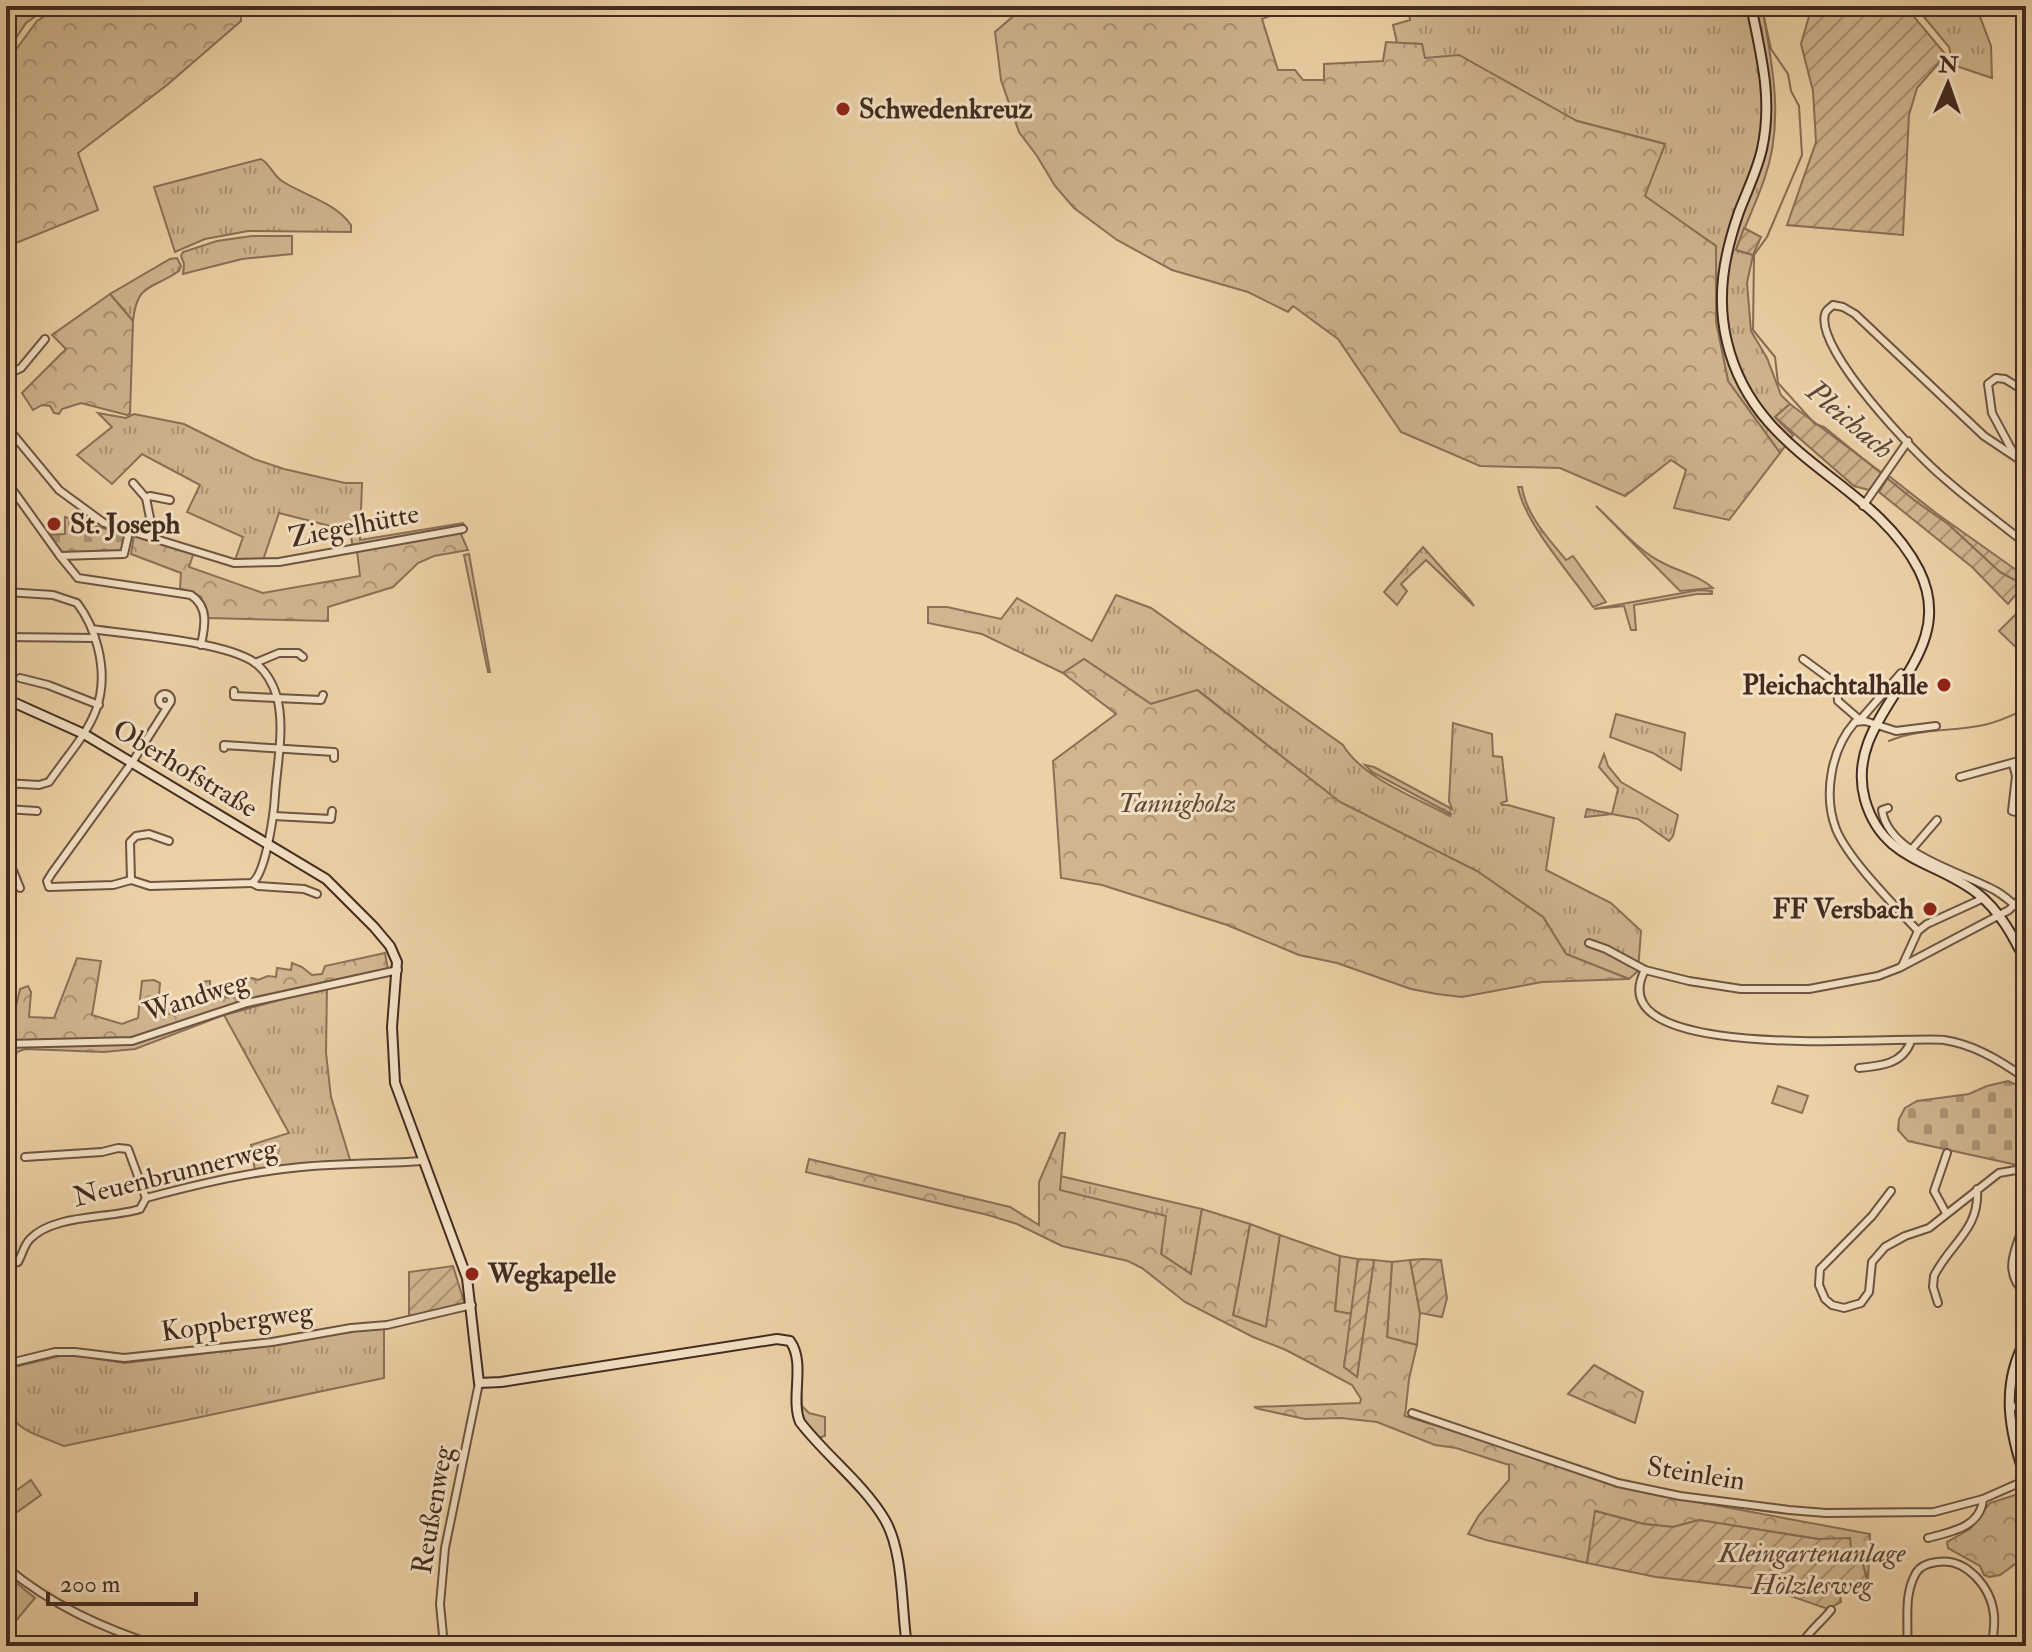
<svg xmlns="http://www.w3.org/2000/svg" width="2032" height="1652" font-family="'IM FELL Double Pica',serif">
  <defs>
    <pattern id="grass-tufts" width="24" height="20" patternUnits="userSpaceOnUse" patternTransform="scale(2)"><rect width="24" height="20" fill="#d0b58f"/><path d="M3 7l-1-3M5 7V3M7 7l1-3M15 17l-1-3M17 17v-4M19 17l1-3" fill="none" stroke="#aa9374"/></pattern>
    <pattern id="forest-crowns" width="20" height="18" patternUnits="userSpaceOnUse" patternTransform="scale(2)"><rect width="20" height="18" fill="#d0b58f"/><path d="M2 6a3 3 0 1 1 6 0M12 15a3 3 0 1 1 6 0" fill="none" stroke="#aa9374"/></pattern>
    <pattern id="cemetery-stones" width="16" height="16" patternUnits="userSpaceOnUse" patternTransform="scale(2)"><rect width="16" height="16" fill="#d0b58f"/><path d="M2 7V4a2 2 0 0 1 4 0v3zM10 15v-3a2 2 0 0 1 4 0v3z" fill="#aa9374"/></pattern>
    <pattern id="garden-furrows" width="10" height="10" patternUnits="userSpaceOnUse" patternTransform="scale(2)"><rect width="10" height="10" fill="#d0b58f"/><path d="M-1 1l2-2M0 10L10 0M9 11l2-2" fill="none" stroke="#aa9374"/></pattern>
  </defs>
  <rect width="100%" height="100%" fill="#edd1a6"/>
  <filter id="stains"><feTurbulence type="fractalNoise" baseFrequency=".0025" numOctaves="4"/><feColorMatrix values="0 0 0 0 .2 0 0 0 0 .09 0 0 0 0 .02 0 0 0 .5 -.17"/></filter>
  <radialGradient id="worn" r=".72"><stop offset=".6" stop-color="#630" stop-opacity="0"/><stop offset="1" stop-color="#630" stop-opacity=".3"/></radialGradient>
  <g fill="url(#grass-tufts)" stroke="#8a7058" stroke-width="2">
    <path d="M6,6h44l-24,17 -20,30z"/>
    <path d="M1408,6h354c10,58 23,116 2,174 -8,23 -19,46 -28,70l17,5 -6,28 4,48 16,27 14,37 9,9 -15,13 18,18 -13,18 -52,-72 -12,-59v-76l-72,-50 21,-52 -88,-23 -153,-63 -2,-14 -25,-1 -4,-18 17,-5z"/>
    <path d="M1959,6h17l15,40 1,32 -45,-15 5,-3 -3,-13 -25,-30z"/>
    <path d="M261,159c9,5 12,16 21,22 21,14 53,21 69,44v7l-103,-1 -43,8 -30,13 -21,-65z"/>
    <path d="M252,236h40v18l-50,5 -59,15 1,-10 -3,-8 2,-4 34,-11z"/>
    <path d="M177,258l4,8 -2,5c-27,19 -42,11 -46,50l-23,-27 60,-35z"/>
    <path d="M98,413l28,5 8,-4 50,10 70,35 30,10 61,14h17l-2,57 103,-17 1,2 -111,23 -3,-17 -71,-18 -17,50h-28l9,-26 -56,-25 13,-27 -58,-31 -30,30 -35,-29 35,-28z"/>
    <path d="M1518,487h4c4,28 26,51 44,73l7,-4 33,46 -13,5c-22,-33 -68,-83 -75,-120z"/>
    <path d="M1596,506c20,18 43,46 67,57 17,9 35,12 50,25l-33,3z"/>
    <path d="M1423,547l47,53 4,6 -48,-46 -25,24 6,7 -10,14 -13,-13z"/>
    <path d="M469,554l21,118h-2l-24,-117z"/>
    <path d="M1699,590l13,1v3h-15l-63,11 2,25h-5l-7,-24 -30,3z"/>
    <path d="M1116,595l35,13 192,137c19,33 74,53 107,71l1,-2 -79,-42 -7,-7 9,2 78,42 -3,-8 4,-78 39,11 1,22 9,1 5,44 -6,2 1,2h6l46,13 -8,52 65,33 30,28 -3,40 -9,8 -63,-25 -23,-37 -66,-46 -138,-69 -141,-112 -47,14 -67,-45 -21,14 -81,-39 -54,-11v-16h19l54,12 16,-21 75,43z"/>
    <path d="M1616,714l69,19 -4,37 -28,-17 -43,-16z"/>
    <path d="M1604,754l4,12 13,16 57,33 -5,21 -4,5 -31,-22 -26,-5 -27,3 2,-8 25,5 6,-25 -19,-22z"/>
    <path d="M327,987l-1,66 5,44 20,66 -96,8 -4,-26 38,-12 -65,-118z"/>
    <path d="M1060,1176l142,33 -11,65 -30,-20 4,-38 -105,-25z"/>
    <path d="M1250,1224l30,11 -14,92 -33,-12z"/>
    <path d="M1340,1256l18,3 -6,55 -17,-3z"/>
    <path d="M1410,1260l10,53 -3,32 -30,-7 5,-76z"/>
    <path d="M384,1328v50l-320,68c-54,-22 -56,-18 -58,-77l62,-15 57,9 157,-19 62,-13z"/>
    <path d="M799,1349l3,57 7,7 16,4v19l-8,2 -17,-23z"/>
    <path d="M31,1480l10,15 -35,25v-22z"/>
    <path d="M15,1582l20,16 -25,30 -4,-4v-31z"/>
  </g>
  <g fill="url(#forest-crowns)" stroke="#8a7058" stroke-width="2">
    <path d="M61,6h180v15l-74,64 -89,68 20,57 -92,37v-184l31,-42z"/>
    <path d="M1025,6h258v5l-21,8 16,51h17l8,10h21v-16l59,-3 3,-19 36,2 3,14 34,-3 118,66 88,23 -20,52 71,50v76l12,59 52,72 -51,67 -55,-12 12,-38 -15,-10 -46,36 -65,-28 -80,-2 -79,-34 -63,-93 -45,-33 -5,6 -40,-20 -76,-22 -55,-30 -43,-32 -19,-22 -18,-30 -18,-24 -18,-52 -6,-48z"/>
    <path d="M110,294l23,27 -3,93 -3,1 -46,-12 -19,6 -3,5 -5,-1 -4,-7 -8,-1 -9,5 -11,-17 44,-44 -14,-14z"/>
    <path d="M460,532l8,18 -34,6 -16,7 -25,24 -65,20v14l-120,-3 -7,-21 -21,-9 1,-15 -50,-19 3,-19 60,17 -5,15 74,26 97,-17 -3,-25z"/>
    <path d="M1084,659l67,45 46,-14 143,112 137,69 66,46 23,37 63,25 -87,3 -80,15 -25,-3 -26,-5 -74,-26 -38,-8 -72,-30 -125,-40 -41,-7 -8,-117 63,-47 -53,-41z"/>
    <path d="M385,953l3,17 -164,45 -89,34 -31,3 -79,-3 -8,3 -3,10 -7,2 -1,-3v-35l5,1 9,-38 8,-3 3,6 -2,25 25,1 23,-60 24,3 -9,54 30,9 16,-6 4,-37 12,-1 6,3 -2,23 23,-6 1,8 5,3 14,-7 -1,-22 10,-1v9l18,8 8,-4 -1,-5 4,-7 13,-4 6,2 10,-4 8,1 1,-9 14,2 1,-7 10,4 10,8 10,-1 3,-8z"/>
    <path d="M1060,1133h5l-5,57 106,26 -5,38 30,20 11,-65 48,15 -17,91 33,12 14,-92 60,21 -5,55 17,3 -8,53 13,9 17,-116 18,2 -5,75 30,8 -8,34 -4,37 255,79 210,39 -2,46 -6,-19h-10l-34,-22 -119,-19 -26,7 -29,-3 -48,-13 -9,52 -101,-23 -18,-6 11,-19 30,-35v-15l-53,-17 -21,-3 -58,-23 -36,-4 -36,1 -46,-10 -5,-2 106,-4 1,-4 -9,-14 -66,-35 -33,-13 -68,-35 -43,-34 -14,-7 -66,-15 -45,-22 -29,-9 -182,-43 3,-13 201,48 29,18v-43z"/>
    <path d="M1594,1365l49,27 -8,31 -67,-29z"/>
    <path d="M2018,1494l8,2v60l-26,19 -11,2 -5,-2 -4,-9 -32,-18 -1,-6 23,-13 20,-26z"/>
  </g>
  <g fill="url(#cemetery-stones)" stroke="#8a7058" stroke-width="2">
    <path d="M65,517l58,17 2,12 -5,6 -59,1 -15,-18 19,-1z"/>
    <path d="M2008,1081l18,8v78l-118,-26 -10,-11 1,-11 6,-11 12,-7 52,-7 18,-8z"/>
  </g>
  <g fill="url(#garden-furrows)" stroke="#8a7058" stroke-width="2">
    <path d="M1812,6h97l1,6 36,43 -29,33 -8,27 -6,120 -116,-10 29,-83 -3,-51 -12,-47z"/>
    <path d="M1744,228l17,9 -8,18 -17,-5z"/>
    <path d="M1790,404l92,69 -13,17 -15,-4 -79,-69z"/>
    <path d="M1889,476l47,37 90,64v5l-18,22 -36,-37 -93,-75z"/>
    <path d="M1358,1259l16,1 -17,117 -13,-10z"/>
    <path d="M1424,1259l17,1 6,38 -5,19 -22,-4 -10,-53z"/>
    <path d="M453,1266l12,39 -56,14v-47z"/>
    <path d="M1595,1511l49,13 29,3 26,-7 119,19 32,-1 2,23h10l5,19 -28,10 2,12 -13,7 -52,-18 -120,-14 -69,-14z"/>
  </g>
  <g fill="#d0b58f" stroke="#8a7058" stroke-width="2">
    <path d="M2026,604v53l-27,-26z"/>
    <path d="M1778,1086l30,10 -6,17 -30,-10z"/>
  </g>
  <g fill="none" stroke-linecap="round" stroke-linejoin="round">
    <g stroke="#866d55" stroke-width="2">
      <path d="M1765,6l-2,7 8,36 17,25 3,17 8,15 3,49 -35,82 -13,18 -1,75 22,27 3,26 37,41 9,3 90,73 34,24 52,48 26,14"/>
      <path d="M1889,741c31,-13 63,-9 95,-16 15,-3 29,-10 42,-16"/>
      <path d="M2025,1404l1,-14"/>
      <path d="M2024,1411l2,11"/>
    </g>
    <g stroke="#6e5442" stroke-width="10">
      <g id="street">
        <path d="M6,375l15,-7 24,-29"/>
        <path d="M6,426l53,64 45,33 130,40 45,-1 184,-33"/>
        <path d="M2014,454l-22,-41 -4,-29 8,-6 9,1 21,13"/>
        <path d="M2026,464l-42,-28 -129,-122 -12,-7 -10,-2c-3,3 -7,5 -8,9 -10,36 92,142 120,165 26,23 54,43 81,65"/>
        <path d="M133,483l13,15"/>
        <path d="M6,486l6,3 48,67"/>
        <path d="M1863,506l45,-65"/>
        <path d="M129,532l-5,22 -64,2 18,22 113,17c18,12 14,31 10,50"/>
        <path d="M154,538l-8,-40 4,-2 20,4"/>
        <path d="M6,592l47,3 24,8c10,13 17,29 21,45 15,61 -16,87 -49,134l-10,3 -33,-2"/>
        <path d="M92,629c40,6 130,12 162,33 11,8 19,22 23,35 8,31 0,67 -2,98 -1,19 -9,78 -23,88l-102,3 -19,-6 -18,5 -64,2 -2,-6 5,-8 81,-112 35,-55"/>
        <path d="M6,637l89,1"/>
        <path d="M1803,659l34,25 1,17 22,19 41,-47"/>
        <path d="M255,663l24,-10h19l5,4"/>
        <path d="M20,678l28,7 51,20"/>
        <path d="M234,691v5l87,4 2,-5"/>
        <circle cx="165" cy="700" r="6"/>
        <path d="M224,748v-3l110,7v6"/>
        <path d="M2013,764l3,12 -4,35 14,4"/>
        <path d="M1960,777l66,-18"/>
        <path d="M1888,808l-6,2c6,45 81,62 114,81 11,6 19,16 30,22"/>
        <path d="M6,809l31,2"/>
        <path d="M274,816l57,3 1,-8"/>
        <path d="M1912,849l25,-29"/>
        <path d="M6,853l14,35"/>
        <path d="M131,880l-1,-38 6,-6 13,-2 20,7"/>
        <path d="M252,883l6,3 46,3 13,5"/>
        <path d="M1918,931c-23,-25 -70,-72 -82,-102 -13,-34 -5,-80 19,-107l10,-1 31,10 40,-5"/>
        <path d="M1589,943l17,6 39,21 44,11 52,8h68l69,-13 21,-8 110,-58 17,-17"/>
        <path d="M1902,966l16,-35 9,-7 57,-26"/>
        <path d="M1645,970c-51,97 263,65 299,70 29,4 59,22 82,39"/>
        <path d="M6,1044l126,-3 115,-38 151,-33"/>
        <path d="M1859,1068c22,-2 44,-4 52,-27"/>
        <path d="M25,1157l77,-5 16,-4 10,1 18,49"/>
        <path d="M1891,1191l-19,25 -52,53 -1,16 6,14 7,6 12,3 17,-5 8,-11 3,-30 13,-15 20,-11 24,-8 70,-55 17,-3 10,7"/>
        <path d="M1946,1213l-12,-22 13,-38"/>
        <path d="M2026,1219c-9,27 -26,52 0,75"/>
        <path d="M6,1266l12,-4c4,-7 6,-17 12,-23 24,-25 78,-20 110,-30l6,-11c48,-13 97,-25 146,-30 43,-5 87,-4 131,-7"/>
        <path d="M1938,1303l-5,-16 1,-11c16,-33 46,-46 43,-87"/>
        <path d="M6,1340h1"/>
        <path d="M6,1364l49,-12h20l49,6 148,-16 79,-14 36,-3 85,-20"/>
        <path d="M2009,1406l17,2"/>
        <path d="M1412,1413l206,70 62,13 109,14 37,3 108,-1 49,-13 43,-19"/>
        <path d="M1928,1538c23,-6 53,-11 55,-39"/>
        <path d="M6,1567c45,38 97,61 152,79"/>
        <path d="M444,1646l-4,-42 5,-56 34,-165"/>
        <path d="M1801,1646c6,-14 20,-23 30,-36"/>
        <path d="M1907,1646c2,-25 -4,-50 9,-73 4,-7 13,-10 21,-11 29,-5 54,25 57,53 1,10 -1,21 -2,31"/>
        <path d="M2026,1646v-1"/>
      </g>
    </g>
    <g stroke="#432b20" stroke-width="12">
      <g id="secondary">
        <path d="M1751,6c10,49 22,93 11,143 -5,22 -15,42 -23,63 -15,43 -23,85 -12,130 28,118 145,136 192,228 46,92 -79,141 -54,230 18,62 70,60 112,93 23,18 36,43 49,69"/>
        <path d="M6,699l78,35 242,145 48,48 16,19 7,16 -5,65 3,56 72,195 12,105 22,-1 276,-43 13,2c16,22 0,57 10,81 25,33 64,62 85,98 19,33 16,88 22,126"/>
        <path d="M2026,1339c-26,46 -17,93 0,141"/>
      </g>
    </g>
    <use href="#street" stroke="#f3e1c5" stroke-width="6"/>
    <use href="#secondary" stroke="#f3e1c5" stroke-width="8"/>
  </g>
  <g fill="#8f2418" stroke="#f3e1c5" stroke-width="3">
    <circle cx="843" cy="109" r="8"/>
    <circle cx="54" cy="524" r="8"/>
    <circle cx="1944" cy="685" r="8"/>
    <circle cx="1930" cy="909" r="8"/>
    <circle cx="472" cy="1274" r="8"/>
  </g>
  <g text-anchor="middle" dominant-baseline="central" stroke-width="6" stroke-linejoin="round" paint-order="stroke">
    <g font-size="28" font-weight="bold" fill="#432b20" stroke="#f3e1c5" text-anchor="start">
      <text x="859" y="109">Schwedenkreuz</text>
      <text x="70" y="524">St. Joseph</text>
      <text x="1928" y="685" text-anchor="end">Pleichachtalhalle</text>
      <text x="1914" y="909" text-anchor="end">FF Versbach</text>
      <text x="488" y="1274">Wegkapelle</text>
    </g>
    <g font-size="28" fill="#432b20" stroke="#f3e1c5">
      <text transform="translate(354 526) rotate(-11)">Ziegelhütte</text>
      <text transform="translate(185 769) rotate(31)">Oberhofstraße</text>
      <text transform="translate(196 997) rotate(-18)">Wandweg</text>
      <text transform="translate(175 1173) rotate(-14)">Neuenbrunnerweg</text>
      <text transform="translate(237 1322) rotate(-8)">Koppbergweg</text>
      <text transform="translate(1696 1474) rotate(9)">Steinlein</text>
      <text transform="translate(433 1510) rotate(-80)">Reußenweg</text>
    </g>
    <g font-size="28" font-style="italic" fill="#5f4736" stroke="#f3e1c5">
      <text x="1177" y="803">Tannigholz</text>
      <text x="1812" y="1553">Kleingartenanlage<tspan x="1812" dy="32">Hölzlesweg</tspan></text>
    </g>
    <g font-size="30" font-style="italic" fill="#5f4636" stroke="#f3e1c5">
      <text transform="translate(1850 420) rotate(40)">Pleichach</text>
    </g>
  </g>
  <rect width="2032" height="1652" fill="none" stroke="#edd1a6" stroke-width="32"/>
  <rect x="8" y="8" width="2016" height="1636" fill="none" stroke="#432b20" stroke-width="4"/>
  <rect x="16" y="16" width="2000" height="1620" fill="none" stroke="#432b20" stroke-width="2"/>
  <g transform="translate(1948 84) rotate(2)" stroke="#f3e1c5" stroke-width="6" paint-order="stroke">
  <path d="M0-6L14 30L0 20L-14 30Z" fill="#432b20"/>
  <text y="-12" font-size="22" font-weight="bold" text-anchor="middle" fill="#432b20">N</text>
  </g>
  <path d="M48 1592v12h148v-12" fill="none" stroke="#432b20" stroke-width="4"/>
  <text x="60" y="1592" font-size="24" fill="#432b20" stroke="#f3e1c5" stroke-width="6" paint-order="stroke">200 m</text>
  <rect width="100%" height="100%" filter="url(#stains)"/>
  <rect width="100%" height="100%" fill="url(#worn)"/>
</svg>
